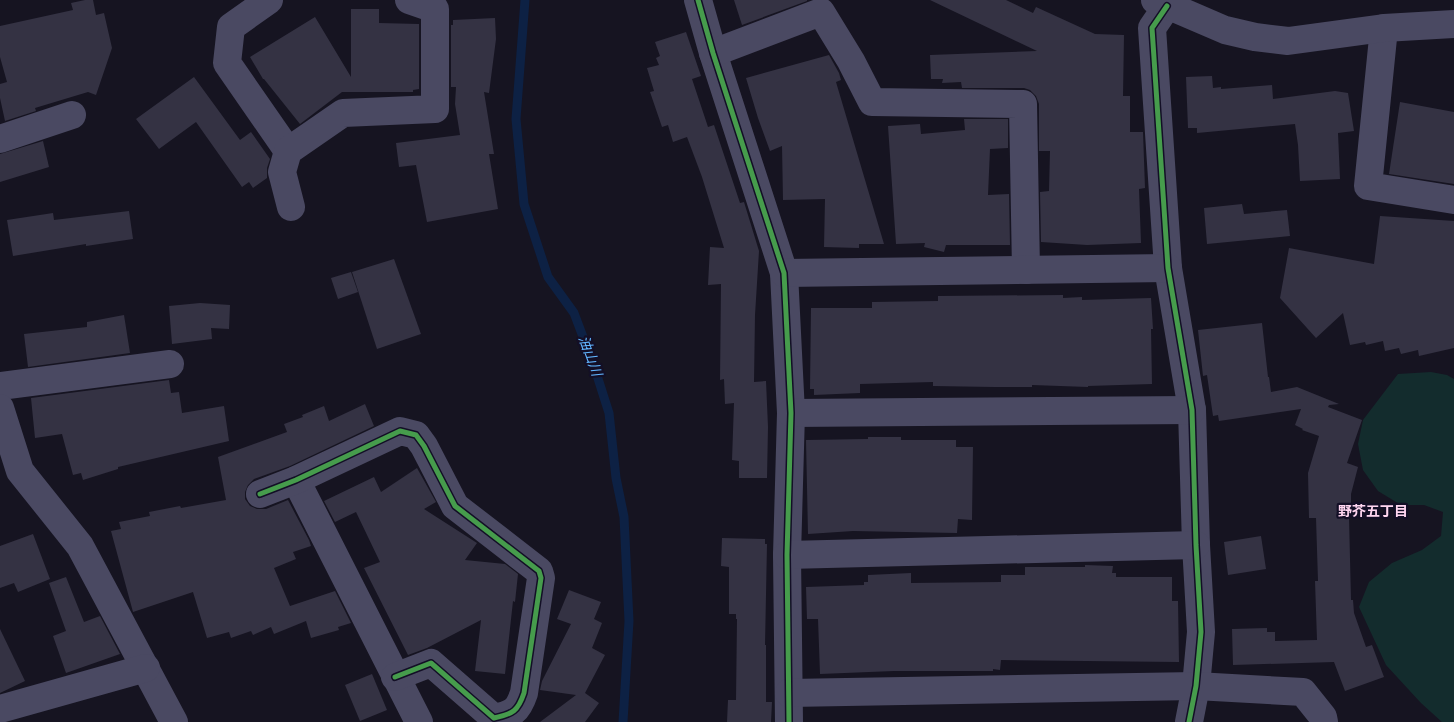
<svg xmlns="http://www.w3.org/2000/svg" width="1454" height="722" font-family="'Varela Round','Noto Sans JP',sans-serif">
  <rect width="100%" height="100%" fill="#161421"/>
  <path fill="#132c2d" d="M1431,372l16,3 7,4v343h-12l-21,-19 -35,-38 -27,-58 10,-25 23,-19 30,-13 19,-14 2,-24 -19,-7h-23l-23,-14 -15,-21 -5,-26 5,-24 35,-46z"/>
  <g fill="none" stroke-linecap="round" stroke-linejoin="round">
    <path stroke="#0d2144" stroke-width="9" d="M525,0l-9,119 8,85 24,73 26,36 20,53 15,47 7,65 8,39 5,104 -6,101"/>
  </g>
  <g fill="#343243">
    <path d="M85,0h8l3,15 8,-2 8,35 -16,47 -8,-3 -53,16 1,3 -31,10 -5,-23v-14l7,-2 -7,-25v-31l73,-16 -2,-7z"/>
    <path d="M734,0h73v1l-65,24z"/>
    <path d="M930,0h76l27,13 3,-6 59,27 29,1 -1,61h7v36h13l2,56 -6,1 2,54 -54,2 -46,-3 -1,-50 9,-1 1,-40h-11v-47l-3,-8 -6,-6 -6,-2h-62l-1,-6 -19,1 1,-4h-12l-1,-24 107,-4z"/>
    <path d="M351,9h28v14l40,1v65l-6,1v2h-71l-42,32 -36,-45h-1l-13,-22 65,-40 36,60z"/>
    <path d="M495,18l1,21 -7,54 -5,-1 10,62h-5l9,55 -71,13 -11,-57 -17,2 -3,-24 64,-8 -5,-31 1,-17h-5v-62h2v-5z"/>
    <path d="M686,32l15,44 -9,3 16,48 6,-2 26,78 4,-1 15,49 -4,64 -1,67 12,-1 2,46 -1,51h-28v-17l-7,-1 2,-57 -9,1 -1,-25 -4,1 1,-96 -13,1 2,-38 14,1 -22,-71 -15,-40 -14,5 -5,-17 -6,2 -12,-35 4,-1 -7,-23 12,-3 -3,-7 4,-2 -5,-14z"/>
    <path d="M829,55l10,18 2,7 -5,2 48,162h-25v4l-35,-1 1,-48 -42,1 -1,-54 -12,5 -12,-33 -12,-40z"/>
    <path d="M1212,76l1,12 8,-1v2l51,-4 1,14 62,-8 13,2 6,38 -16,2 2,46 -40,2 -2,-36 -3,-21 -98,9v-5h-9l-2,-51z"/>
    <path d="M194,77l46,63 11,-8 19,27 -3,9v10l-14,10 -4,-6 -7,5 -46,-65 -37,27 -23,-30z"/>
    <path d="M1400,102l54,10v72l-65,-10z"/>
    <path d="M964,119h44v29l-18,1 -2,46 21,-1 1,51h-64l-2,7 -20,-5 1,-4 -29,1 -8,-118 32,-2 1,10 44,-4z"/>
    <path d="M43,141l6,26 -49,15v-28z"/>
    <path d="M1242,204l2,10 43,-4 3,26 -83,8 -3,-36z"/>
    <path d="M129,211l4,28 -47,7v-2l-73,12 -6,-36 46,-7 1,7z"/>
    <path d="M1380,216l74,5v127l-35,8 -1,-6 -17,4 -2,-6 -14,3 -2,-10 -17,4 -1,-3 -15,3 -7,-32 -27,25 -36,-40 9,-50 85,16z"/>
    <path d="M394,259l27,75 -44,15 -25,-77z"/>
    <path d="M351,272l7,20 -20,7 -7,-21z"/>
    <path d="M1063,295v3l19,-1v3l69,-2 2,31h-2l1,55 -64,2v1l-56,-2v2h-38l-61,-1v-4l-73,2v9l-46,2v-6h-4l1,-81h61v-6l66,-1v-5z"/>
    <path d="M200,303l30,2 -1,24 -18,-1 1,11 -40,5 -3,-38z"/>
    <path d="M124,315l6,38 -102,14 -4,-33 63,-7v-5z"/>
    <path d="M1262,323l6,54h1l2,15 26,-5 42,17 -10,1 -1,2 34,13 -15,43 11,4 -7,27v23h-2l2,83h2l1,13 12,34 6,-2 12,32 -39,14 -11,-29 -101,3 -1,-36 35,-1v4h8v9l42,-1 -2,-59h3l-2,-63h-7l-1,-45 11,-37 -17,-6 1,-1 -8,-4 6,-16 -82,12 -1,-6 -5,1 -6,-41 -4,1 -5,-46z"/>
    <path d="M169,380l2,13 8,-1 3,21 42,-7 5,35 -111,26v2l-35,11 -2,-7 -8,2 -11,-41 -27,4 -4,-40z"/>
    <path d="M365,404l9,22 -84,40 -36,13 -6,6 -3,7v7l5,7 7,3h9l22,-9 21,40 2,6 -18,6 3,7 -22,9 16,38 45,-15 16,32 -13,4 1,3 -28,8 -5,-17 -32,13 -3,-7 -18,8 -2,-4 -20,7 -2,-6 -22,6 -14,-46 -60,20 -22,-81 10,-2 -2,-7 31,-6 -1,-4 31,-6 1,2 45,-8 -8,-43 69,-25 -3,-8 19,-7 -1,-2 22,-9 5,15z"/>
    <path d="M868,437h33v3h55v7h17l-1,73 -14,-1 -1,14 -104,-2 -45,3 -2,-94 62,-1z"/>
    <path d="M417,468l19,34 -12,7 53,34 -12,17 40,4 13,10 -3,28 -2,-1 -8,73 -30,-3 6,-51 -54,28 -19,7 -44,-87 16,-6 -24,-50 -21,10 -11,-21 50,-24 7,15z"/>
    <path d="M33,534l17,45 -32,13 -4,-9 -14,5v-42z"/>
    <path d="M1261,536l5,33 -38,6 -4,-33z"/>
    <path d="M722,538l43,1v5h2l-2,101h1v57h6l-1,20h-44l1,-22h8l1,-81h-1v-5h-7v-47l-8,-1z"/>
    <path d="M1085,565l28,1 -1,7h4v4h56v24h6l1,61 -178,-2 -1,10 -7,-1v2h-99l-74,3 -2,-55h-11l-1,-32 58,-2v-3h4v-7l43,-2v10l90,-1v-7h24v-8h60z"/>
    <path d="M66,577l18,45 16,-6 20,38 -54,19 -13,-37 13,-5 -17,-48z"/>
    <path d="M569,590l32,12 -7,17 8,4 -10,25 13,7 -20,38 14,10 -14,19h-45l36,-27 -36,-5 2,-9 29,-57 -14,-5z"/>
    <path d="M0,629l25,52 -25,12z"/>
    <path d="M372,674l15,36 -27,11 -15,-36z"/>
  </g>
  <g fill="none" stroke-linecap="round" stroke-linejoin="round">
    <g stroke="#4a4962" stroke-width="28">
      <path d="M269,0l-38,27 -4,36 61,88"/>
      <path d="M698,0l15,53 71,220 7,140 -4,142 2,167"/>
      <path d="M1167,6l-15,22 16,240 24,142 4,135 5,87 -5,54 -7,36"/>
      <path d="M1384,28l-16,158 86,14"/>
      <path d="M713,53l108,-41 30,49 21,41 151,2 3,166"/>
      <path d="M0,139l72,-24"/>
      <path d="M291,207l-9,-35 6,-21 55,-38 92,-4v-100l-26,-9"/>
      <path d="M784,273l384,-5"/>
      <path d="M0,386l170,-22"/>
      <path d="M0,408l20,63 60,75 94,176"/>
      <path d="M791,413l401,-3"/>
      <path d="M296,480l123,242"/>
      <path d="M260,494l36,-14 104,-49 16,4 8,11 31,60 84,65 2,7 -17,115c-6,18 -11,21 -30,25l-63,-55 -36,14"/>
      <path d="M787,555l409,-10"/>
      <path d="M789,693l407,-7 107,6 20,25 1,5"/>
      <path d="M0,709l146,-41"/>
    </g>
    <path stroke="#4a4962" stroke-width="28" d="M1155,0l70,30 30,7 33,4 96,-13 70,-4"/>
    <g stroke="#130f26" stroke-width="8">
      <g id="cycleway">
        <path d="M698,0l15,53 71,220 7,140 -4,142 2,167"/>
        <path d="M1167,6l-15,22 16,240 24,142 4,135 5,87 -5,54 -7,36"/>
        <path d="M260,494l36,-14 104,-49 16,4 8,11 31,60 84,65 2,7 -17,115c-6,18 -11,21 -30,25l-63,-55 -36,14"/>
      </g>
    </g>
    <use href="#cycleway" stroke="#469c4c" stroke-width="5"/>
  </g>
  <g text-anchor="middle" dominant-baseline="central" stroke-width="4.5" stroke-linejoin="round" paint-order="stroke">
    <g font-size="14" font-style="italic" fill="#62b6ff" stroke="#130f26">
      <text transform="translate(590 356) rotate(70)">油山川</text>
    </g>
    <g font-size="14" font-weight="bold" fill="#ffd6f0" stroke="#130f26">
      <text x="1373" y="511">野芥五丁目</text>
    </g>
  </g>
</svg>
